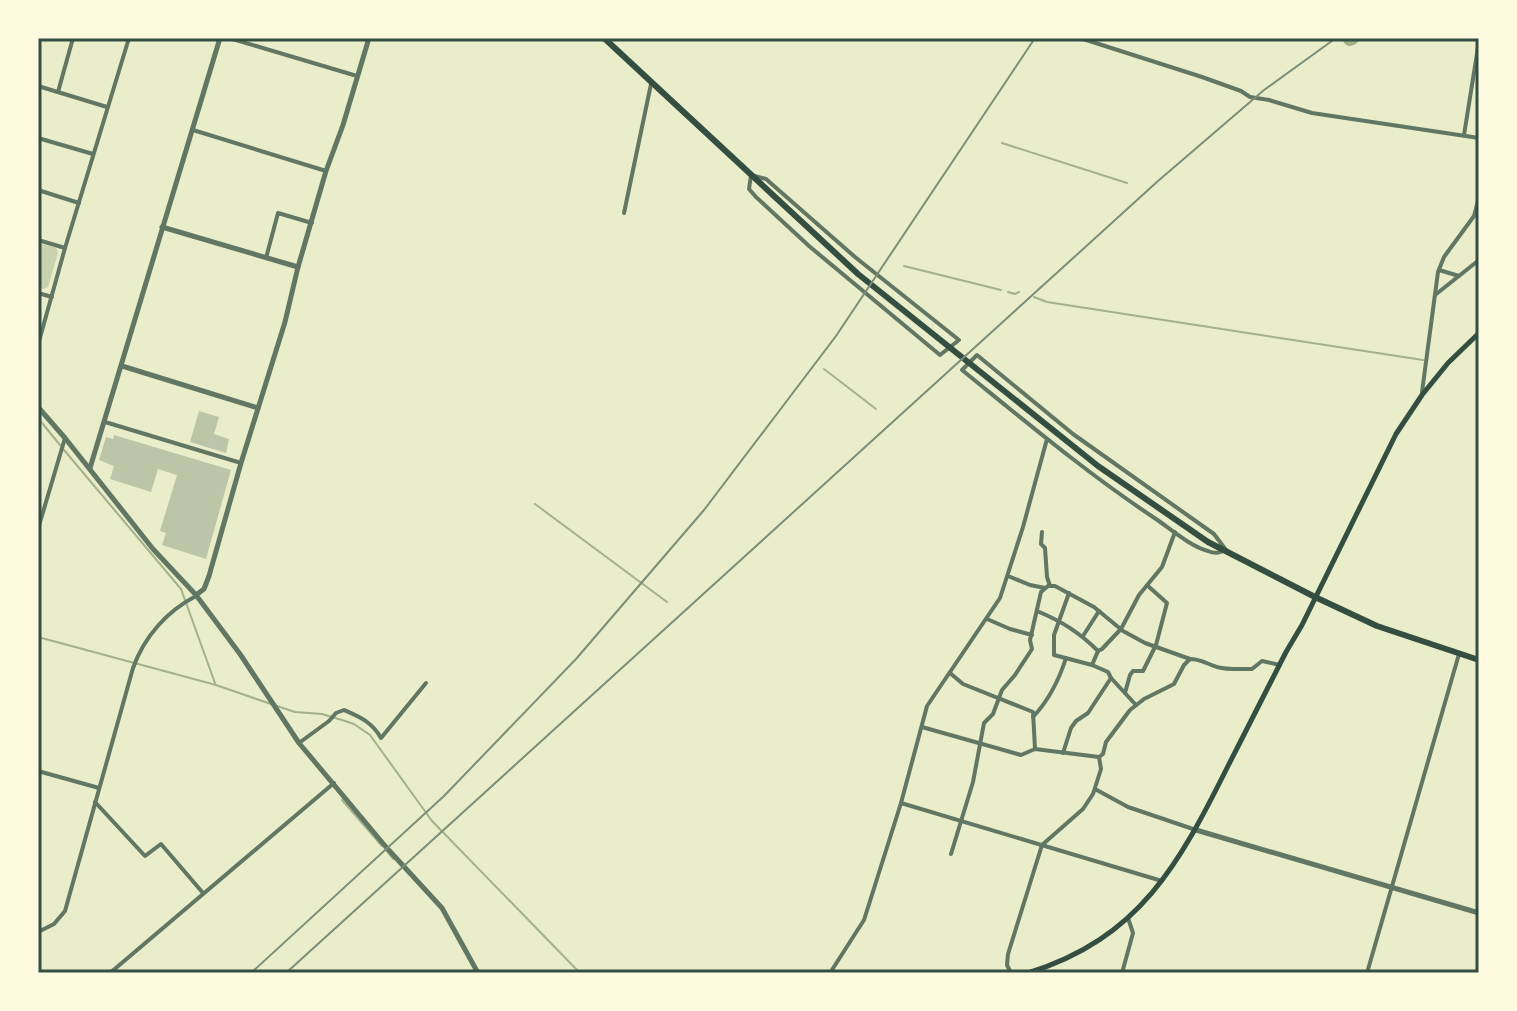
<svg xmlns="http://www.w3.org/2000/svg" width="1517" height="1011" font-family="'Fira Sans Condensed',sans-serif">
  <rect width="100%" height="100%" fill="#e9edc9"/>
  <path fill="#cad2ad" d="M38,243l18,5 2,5 -10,34 -4,2 -6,-1z"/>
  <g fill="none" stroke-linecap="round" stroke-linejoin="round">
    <g stroke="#a3b18a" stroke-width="2">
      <path d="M1002,143l125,40"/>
      <path d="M904,266l97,24"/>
      <path d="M1008,292l7,2 4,-2"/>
      <path d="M1034,297l13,5 376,58"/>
      <path d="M824,369l52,40"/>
      <path d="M38,418l22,27"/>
      <path d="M64,450l117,139 34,94"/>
      <path d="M535,504l132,98"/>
      <path d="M38,637l178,48 55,19"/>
      <path d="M277,706l18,6 27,2 23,7 9,3 16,11 62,86 148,152"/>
      <path d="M342,800l40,46"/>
      <path d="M386,850l7,9"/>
    </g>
    <path stroke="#a3b18a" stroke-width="14" d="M1350,39l2,-1"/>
  </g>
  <g fill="#bcc5a7">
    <path d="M199,411l20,6 -5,17 15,5 -3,14 -36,-11z"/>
    <path d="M114,435l117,35 -25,89 -44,-14 4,-12 -6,-2 17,-56 -19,-6 -7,23 -41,-13 4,-13 -15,-6 7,-23 7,2z"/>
  </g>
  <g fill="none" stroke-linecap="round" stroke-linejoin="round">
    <g stroke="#617663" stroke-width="4">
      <path d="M229,38l128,38"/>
      <path d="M1080,38l122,39 39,14 9,6 19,3 43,13 167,25"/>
      <path d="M38,86l69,21"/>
      <path d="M58,92l15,-54"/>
      <path d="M193,130l133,41"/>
      <path d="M1464,135l15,-94"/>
      <path d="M38,138l55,16"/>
      <path d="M751,175l15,4 89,78 104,83 -19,15 -131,-109 -53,-49 -7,-8z"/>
      <path d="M38,190l41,13"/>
      <path d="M624,213l27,-129"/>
      <path d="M38,240l27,8"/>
      <path d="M266,258l12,-45 34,10"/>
      <path d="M1439,270l20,6"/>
      <path d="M38,293l14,4"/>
      <path d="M1435,295l44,-35"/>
      <path d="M38,345l27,-97 64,-210"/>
      <path d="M977,355l96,79 141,100 12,16c-7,3 -11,4 -18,1 -18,-5 -36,-21 -52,-32 -68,-45 -131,-98 -194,-149z"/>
      <path d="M1422,392l16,-120 6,-15 30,-41 5,-19"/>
      <path d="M105,422l136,41"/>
      <path d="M38,529l27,-91"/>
      <path d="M1042,532l-1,12 4,4 2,29 3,9"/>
      <path d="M1008,576l22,9 15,3"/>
      <path d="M1069,593l-15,42v20l38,10 16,7 3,6 25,27"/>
      <path d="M1037,611c24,10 42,21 61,40l-6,14"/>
      <path d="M987,619l23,10 22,6"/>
      <path d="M1083,636l16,-25"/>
      <path d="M1098,651l4,-2 19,-20 18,-34 23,-28 13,-35"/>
      <path d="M950,673l13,11 70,28 2,37"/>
      <path d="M1125,693l5,-18 3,-4h10l13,-26 11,-42 -19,-17"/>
      <path d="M1033,717c16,-17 26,-37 33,-59"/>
      <path d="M922,727l99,28 14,-6 64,8"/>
      <path d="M299,743l30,-22 7,-8 8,-3c16,7 28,12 37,28l45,-55"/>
      <path d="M1063,753l8,-25 5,-7 12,-8 23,-35"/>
      <path d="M38,771l61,17"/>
      <path d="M1095,789l33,18 68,23"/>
      <path d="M95,802l50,54 16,-12 42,49"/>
      <path d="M901,803l261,78"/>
      <path d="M951,854l22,-72 11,-59 9,-9 9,-24 13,-15 17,-26 -2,-9 11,-48 7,-6h7l39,21 29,24 22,12 45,16"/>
      <path d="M38,932l16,-8 11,-13 68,-243c11,-31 34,-57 63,-72"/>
      <path d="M110,973l224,-190"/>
      <path d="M830,973l34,-53 37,-117 26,-97 73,-108 23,-71 24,-88"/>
      <path d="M1011,973l-4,-8 1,-11 34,-109 41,-36 10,-15 8,-25 -2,-12 4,-3 3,-12 24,-32 14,-11 30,-15 10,-19 6,-6c11,0 17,5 27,8 11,3 24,2 35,2l10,-8 18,4"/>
      <path d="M1122,973l11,-40 -5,-15"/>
      <path d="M1367,973l92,-319"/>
    </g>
    <g stroke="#617663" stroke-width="5">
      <path d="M162,227l136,40"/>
      <path d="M122,366l136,42"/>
      <path d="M38,407l27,31 88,111 43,46 44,59 59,89 87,104 56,61 36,65"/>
      <path d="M90,468l130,-430"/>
      <path d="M196,595l8,-6 5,-13 32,-113 44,-141 13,-55 28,-96 17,-46 26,-87"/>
      <path d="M1196,830l283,83"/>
    </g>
    <path stroke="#344e41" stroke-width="5" d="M1028,973c112,-35 151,-109 200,-207 19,-38 39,-76 58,-114l16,-27 94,-191 26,-39 26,-32 31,-30"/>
    <path stroke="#344e41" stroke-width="6" d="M604,38l254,236 240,192 110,76 107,55 62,29 102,34"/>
    <g stroke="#7c8e77" stroke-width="2">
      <path d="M251,973l193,-177 132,-137 128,-149 132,-174 199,-298"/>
      <path d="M286,973l872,-792 106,-91 72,-52"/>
    </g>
  </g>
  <rect width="1517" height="1011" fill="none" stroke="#fefae0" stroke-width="80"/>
  <rect x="40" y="40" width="1437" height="931" fill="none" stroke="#344e41" stroke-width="3"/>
</svg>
